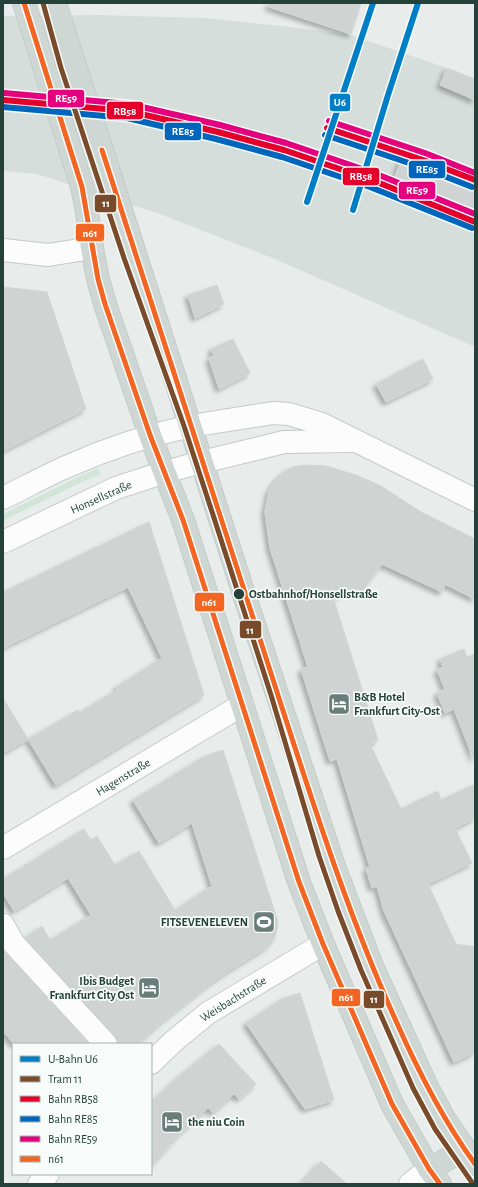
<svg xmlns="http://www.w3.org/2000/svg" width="478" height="1187" font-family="'Alegreya Sans',sans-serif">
  <defs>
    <filter id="shadow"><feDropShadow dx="-3.5" dy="3.5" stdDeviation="2" flood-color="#0004"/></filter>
  </defs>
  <rect width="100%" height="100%" fill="#e8edeb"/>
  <path fill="#d6dedb" d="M99,15l105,3 78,8 69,9 96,33 28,11v268l-200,-88 -118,-46 -120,-39 -34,-3v-155z"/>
  <path fill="#d1e6d8" d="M98,468l3,6 -25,11 -73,36v-7l73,-36z"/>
  <g fill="#cfd4d2" stroke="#d1d6d4" filter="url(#shadow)">
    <path d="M269,3h92l-10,31 -82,-27z"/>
    <path d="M447,68l28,11v21l-35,-15z"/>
    <path d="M402,158l73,28v29l-82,-34z"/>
    <path d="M217,285l7,19 -29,14 -7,-23z"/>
    <path d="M3,287l44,5 39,117 -83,42z"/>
    <path d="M233,339l17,34 -31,16 -10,-31 5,-2 -3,-7z"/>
    <path d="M423,359l10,20 -47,23 -10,-18z"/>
    <path d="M305,465l21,1 30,9 25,11 40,26 54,27v60l-30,-15 -3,8 -60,-28 -17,23 -32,10 45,143 -8,4 31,65 37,-18 3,9 34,-16v34l-20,10 17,35 -44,21 28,60 19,3v105l-21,10 -70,-151 -7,-25 -5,2 -6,-20 4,-1 -33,-108 -7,2 -29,-92 7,-2 -38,-119 -5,-36 4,-21 6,-10 9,-9 9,-5z"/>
    <path d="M149,522l55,173 -148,90 -28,-46 50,-29 1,3 38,-23 -1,-3 46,-29 -34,-71 -125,61v-56z"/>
    <path d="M464,649l3,8 8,-3 -1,106 -20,-51 -9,4 -8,-20 8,-4 -8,-19 6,-3 -3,-8z"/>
    <path d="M3,698l25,41 -25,14z"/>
    <path d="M223,750l54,169 1,4 -2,10 -2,6 -7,8 -37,23 -22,15 -45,36 -26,23h-19l-3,-8 -90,-98 17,-12 8,14 41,-25 -23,-37 -54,33 -11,-18v-14l81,-50 7,11 6,-4 18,29 24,-14 36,59 37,-24 -20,-63 -33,20 -26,-43 72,-44z"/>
    <path d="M5,952l84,92h-75l-11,-13v-77z"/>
    <path d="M300,993l34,107 -29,9 -59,-86 38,-25z"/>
    <path d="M219,1044l37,40 -17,15 -5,-5 -21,19 -5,-5 -30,28 -27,31v-64l31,-29z"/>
    <path d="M321,1161l26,23h-46z"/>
  </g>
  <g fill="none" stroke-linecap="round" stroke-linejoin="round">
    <g stroke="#c5cac8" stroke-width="24">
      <g id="street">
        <path d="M3,250l45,5 44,-7"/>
        <path d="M191,426l82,-13 16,1 33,10 153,76"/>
        <path d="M202,462l82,-20 66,-1"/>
        <path d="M3,848l239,-143"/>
        <path d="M3,925l11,19 92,100"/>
        <path d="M151,1063l24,-23 33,-27 115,-69"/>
        <path d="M39,1184l9,-10"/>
        <path d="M410,1184l19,-15"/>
      </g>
    </g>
    <g stroke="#c3cbc8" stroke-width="24">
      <g id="secondary">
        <path d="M3,498c21,-10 42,-22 63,-31 40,-18 82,-32 125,-41"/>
        <path d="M3,542l113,-54 49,-16 37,-10"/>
      </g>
    </g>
    <g stroke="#c3ccc9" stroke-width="24">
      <g id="primary">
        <path d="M24,3l58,184 4,19 6,42 6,31 7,25 45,131 33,85 116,362 24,62 69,160 37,65 11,15"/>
        <path d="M55,3l185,579 95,287 37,97 55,121 18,33 30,44"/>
        <path d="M429,1169l24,-13 14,-2"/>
      </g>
    </g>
    <use href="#street" stroke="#fcfcfc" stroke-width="22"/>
    <use href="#secondary" stroke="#fcfcfc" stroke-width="22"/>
    <use href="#primary" stroke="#cfd7d5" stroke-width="22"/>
    <g stroke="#f7fbf9" stroke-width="8">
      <g id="bus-1">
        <path d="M24,3l58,184 16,92 7,25 45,131 33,85 116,362 24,62 69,160 37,65 11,15"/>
        <path d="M102,150c61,190 122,380 184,570 33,102 66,204 110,301 22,50 47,99 79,143"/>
      </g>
    </g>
    <use href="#bus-1" stroke="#f26522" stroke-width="5"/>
    <g stroke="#f7fbf9" stroke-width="9">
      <g id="rail-1">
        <path d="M3,100l125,11 90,21 66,18 88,30 103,42"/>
        <path d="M327,128l96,32 52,20"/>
      </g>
    </g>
    <g stroke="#f7fbf9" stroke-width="9">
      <g id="rail-2">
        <path d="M3,107l124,11 89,21 66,18 88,30 102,41"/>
        <path d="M325,135l96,32 51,20"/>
      </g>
    </g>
    <g stroke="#f7fbf9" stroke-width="9">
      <g id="rail-3">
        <path d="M4,93l125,11 91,21 66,18 88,30 101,41"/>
        <path d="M329,121l96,32 50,20"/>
      </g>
    </g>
    <use href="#rail-1" stroke="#e4002b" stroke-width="6"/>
    <use href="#rail-2" stroke="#0065bd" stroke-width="6"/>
    <use href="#rail-3" stroke="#e5007d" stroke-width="6"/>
    <g stroke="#f7fbf9" stroke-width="8">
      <path id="tram-1" d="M43,3l18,65 63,190 60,168 31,95 56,174 48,161 19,55 23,59 52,118 22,41 38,55"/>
    </g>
    <use href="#tram-1" stroke="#7a4b2a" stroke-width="5"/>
    <g stroke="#f7fbf9" stroke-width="9">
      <g id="metro-1">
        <path d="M307,202l66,-199"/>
        <path d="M353,210l35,-115 30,-92"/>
      </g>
    </g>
    <use href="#metro-1" stroke="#007ec6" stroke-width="6"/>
  </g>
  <defs>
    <g id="hotel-square" transform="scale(1.15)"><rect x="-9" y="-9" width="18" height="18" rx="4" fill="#697e78" stroke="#f7fbf9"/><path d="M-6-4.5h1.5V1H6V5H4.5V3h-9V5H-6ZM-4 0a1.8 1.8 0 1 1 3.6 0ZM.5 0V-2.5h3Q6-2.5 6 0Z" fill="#fff"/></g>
    <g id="stadium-square" transform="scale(1.15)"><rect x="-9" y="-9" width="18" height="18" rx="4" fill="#697e78" stroke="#f7fbf9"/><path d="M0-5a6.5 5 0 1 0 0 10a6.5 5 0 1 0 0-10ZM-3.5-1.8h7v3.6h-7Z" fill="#fff"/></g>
  </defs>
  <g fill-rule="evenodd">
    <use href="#hotel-square" x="339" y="704"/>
    <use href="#stadium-square" x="264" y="922"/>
    <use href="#hotel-square" x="149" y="988"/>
    <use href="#hotel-square" x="172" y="1122"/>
  </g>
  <circle fill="#24423a" stroke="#f7fbf9" stroke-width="1.5" cx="239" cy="594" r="6"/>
  <g text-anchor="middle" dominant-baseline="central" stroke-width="3.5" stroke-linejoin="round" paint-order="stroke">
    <g font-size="12" fill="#24423a" stroke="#f7fbf9">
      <text transform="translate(101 497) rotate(-24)">Honsellstraße</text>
      <text transform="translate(123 777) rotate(-31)">Hagenstraße</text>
      <text transform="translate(233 999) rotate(-32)">Weisbachstraße</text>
    </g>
    <g font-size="12" font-weight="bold" fill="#24423a" stroke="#f7fbf9" text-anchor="start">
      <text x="249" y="594">Ostbahnhof/Honsellstraße</text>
    </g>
    <g font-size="12" font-weight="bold" fill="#24423a" stroke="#f7fbf9" text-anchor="start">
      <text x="354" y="697">B&amp;B Hotel<tspan x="354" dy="14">Frankfurt City-Ost</tspan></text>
      <text x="248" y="922" text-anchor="end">FITSEVENELEVEN</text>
      <text x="134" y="981" text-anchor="end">Ibis Budget<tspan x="134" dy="14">Frankfurt City Ost</tspan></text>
      <text x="188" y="1122">the niu Coin</text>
    </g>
  </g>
  <g stroke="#f7fbf9" stroke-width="1.5">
    <rect x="47" y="89" width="38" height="19" rx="4" fill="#e5007d"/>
    <rect x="329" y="93" width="22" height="19" rx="4" fill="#007ec6"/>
    <rect x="106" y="101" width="38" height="19" rx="4" fill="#e4002b"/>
    <rect x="164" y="122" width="38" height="19" rx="4" fill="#0065bd"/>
    <rect x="408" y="160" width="38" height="19" rx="4" fill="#0065bd"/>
    <rect x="342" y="167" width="38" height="19" rx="4" fill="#e4002b"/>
    <rect x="398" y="181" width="38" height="19" rx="4" fill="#e5007d"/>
    <rect x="94" y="194" width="23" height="19" rx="4" fill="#7a4b2a"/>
    <rect x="75" y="223" width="30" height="19" rx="4" fill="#f26522"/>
    <rect x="194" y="592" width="31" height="20" rx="4" fill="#f26522"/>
    <rect x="239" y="620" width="23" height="19" rx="4" fill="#7a4b2a"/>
    <rect x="331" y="988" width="30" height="19" rx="4" fill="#f26522"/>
    <rect x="363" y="990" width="22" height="19" rx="4" fill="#7a4b2a"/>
  </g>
  <g font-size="11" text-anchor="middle" font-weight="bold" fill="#fff">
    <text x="66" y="102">RE59</text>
    <text x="340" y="106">U6</text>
    <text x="125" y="115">RB58</text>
    <text x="183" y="135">RE85</text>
    <text x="427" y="173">RE85</text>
    <text x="361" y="180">RB58</text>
    <text x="417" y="194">RE59</text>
    <text x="106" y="207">11</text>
    <text x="90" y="237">n61</text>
    <text x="209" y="606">n61</text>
    <text x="250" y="634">11</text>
    <text x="346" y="1001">n61</text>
    <text x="374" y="1003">11</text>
  </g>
  <rect width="478" height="1187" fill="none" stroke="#24423a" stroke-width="8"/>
  <rect x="12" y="1043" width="140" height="132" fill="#f7fbf9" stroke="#a3b1ad"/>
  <rect x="20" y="1056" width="20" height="6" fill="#007ec6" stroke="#a3b1ad"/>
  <text x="48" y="1063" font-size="12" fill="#24423a">U-Bahn U6</text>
  <rect x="20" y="1076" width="20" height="6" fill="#7a4b2a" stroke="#a3b1ad"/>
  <text x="48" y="1083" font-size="12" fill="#24423a">Tram 11</text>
  <rect x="20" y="1096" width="20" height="6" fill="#e4002b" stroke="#a3b1ad"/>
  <text x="48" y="1103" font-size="12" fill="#24423a">Bahn RB58</text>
  <rect x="20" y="1116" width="20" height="6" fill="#0065bd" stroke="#a3b1ad"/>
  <text x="48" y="1123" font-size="12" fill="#24423a">Bahn RE85</text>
  <rect x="20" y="1136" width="20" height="6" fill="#e5007d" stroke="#a3b1ad"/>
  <text x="48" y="1143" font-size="12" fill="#24423a">Bahn RE59</text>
  <rect x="20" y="1156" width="20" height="6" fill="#f26522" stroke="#a3b1ad"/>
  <text x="48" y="1163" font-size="12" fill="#24423a">n61</text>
</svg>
